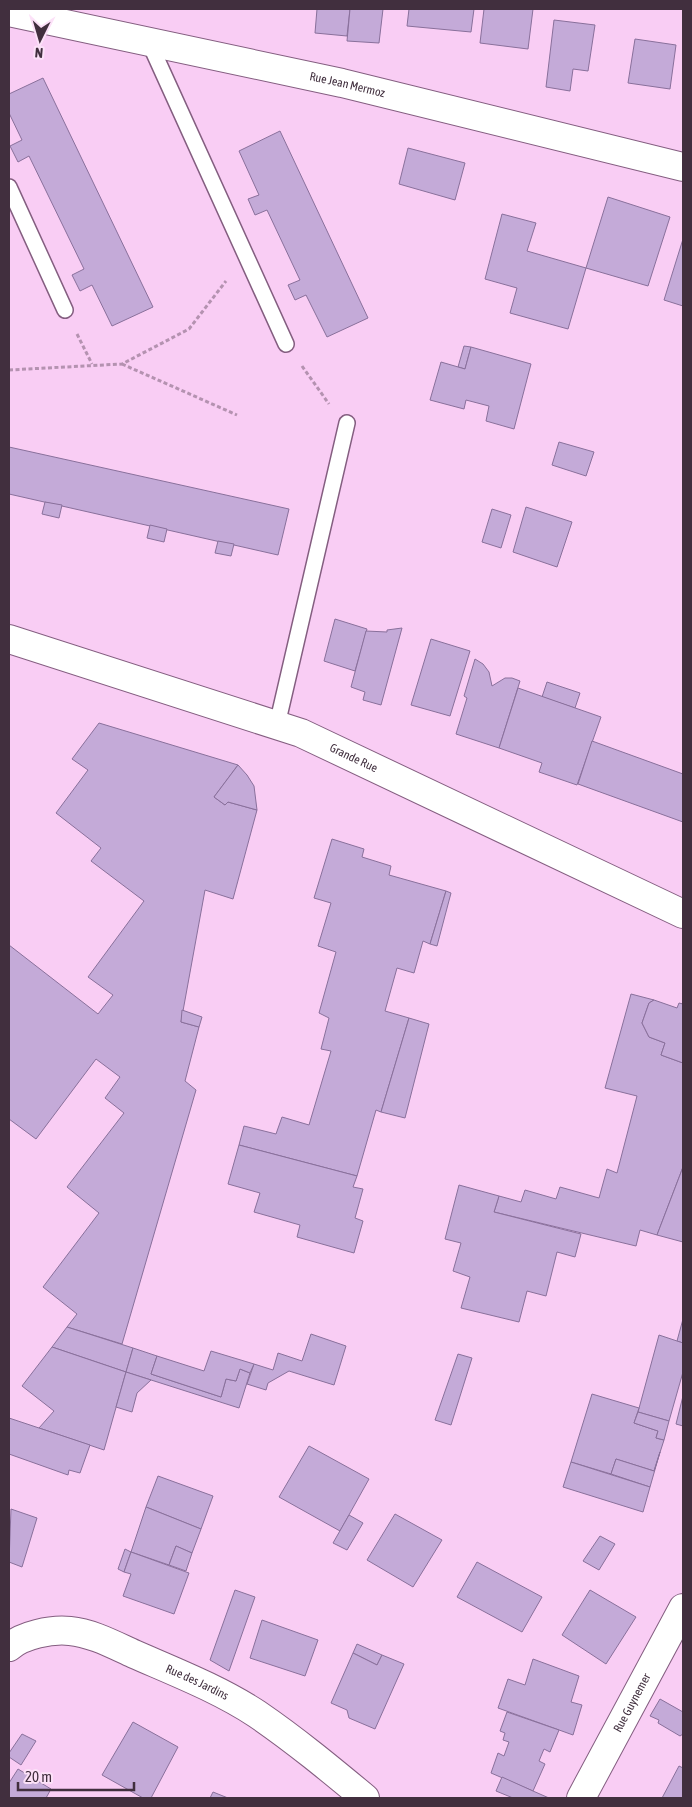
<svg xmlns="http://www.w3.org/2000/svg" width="692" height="1807" font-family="'Asap Condensed',sans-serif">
  <rect width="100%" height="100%" fill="#f9cdf4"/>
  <g fill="#c4aad8" stroke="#89709b">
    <path d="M317,9h33l-3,27 -32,-3z"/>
    <path d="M350,9h33l-4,34 -32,-2z"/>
    <path d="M409,9h65l-3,23 -64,-6z"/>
    <path d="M484,9h49l-5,40 -48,-6z"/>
    <path d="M554,20l41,5 -7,46 -15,-2 -3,22 -24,-4z"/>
    <path d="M635,39l41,6 -6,44 -42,-6z"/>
    <path d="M43,78l110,229 -41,19 -20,-41 -12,6 -8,-16 12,-6 -55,-113 -11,6 -8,-16 12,-6 -13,-27v-19z"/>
    <path d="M280,131l88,187 -41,19 -21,-42 -11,5 -7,-15 12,-5 -33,-70 -12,5 -7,-16 11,-4 -20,-44z"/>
    <path d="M408,148l57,15 -10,37 -56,-16z"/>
    <path d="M608,197l62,20 -22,69 -62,-18z"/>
    <path d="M502,214l34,9 -9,28 59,17 -18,61 -58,-16 7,-25 -32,-9z"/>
    <path d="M683,239v67l-19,-6z"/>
    <path d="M464,346l7,1 -6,22 -7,-2z"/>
    <path d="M471,347l60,17 -17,65 -28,-8 3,-15 -23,-6 -2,9 -34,-9 11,-38 24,7z"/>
    <path d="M559,442l35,10 -8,24 -34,-11z"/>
    <path d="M9,447l280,62 -11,46 -269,-61z"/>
    <path d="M45,502l17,3 -3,13 -17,-4z"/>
    <path d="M526,507l46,15 -15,45 -44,-15z"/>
    <path d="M492,509l19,6 -10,33 -19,-6z"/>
    <path d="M150,525l17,4 -3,13 -17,-4z"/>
    <path d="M218,541l16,3 -3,12 -16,-3z"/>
    <path d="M335,619l32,10 -12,42 -31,-10z"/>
    <path d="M402,628l-21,77 -18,-5 2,-8 -14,-5 15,-56 21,1v-2z"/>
    <path d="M431,639l39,12 -20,65 -39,-11z"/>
    <path d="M475,659l8,5 6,8 3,14 13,-8h7l8,3 -21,67 -43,-14 11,-36 -3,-2z"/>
    <path d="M547,682l33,11 -5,15 -33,-11z"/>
    <path d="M518,688l83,29 -24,68 -38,-13 3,-9 -43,-15z"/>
    <path d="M99,723l139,42 -24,32 11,8 3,-3 29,8 -24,89 -28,-9 -24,132 18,5 -14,54 11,9 -74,254 -55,-17 10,-13 -34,-27 56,-74 -32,-26 57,-74 -19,-15 15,-21 -24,-18 -60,80 -27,-20v-174l89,69 15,-19 -25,-18 56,-76 -53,-40 10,-13 -45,-35 32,-43 -16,-11z"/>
    <path d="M592,741l91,33v48l-105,-38z"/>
    <path d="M238,765l9,10 7,11 3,24 -29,-8 -3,3 -11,-8z"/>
    <path d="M332,839l32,10 -2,8 29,9 -2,9 57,16 -16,53 -7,-3 -9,32 -17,-5 -12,43 24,7 -28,94 -5,-2 -19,66 -118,-31 5,-19 32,8 6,-17 27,8 22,-74 -10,-2 8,-31 -10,-5 17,-61 -18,-6 13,-43 -17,-5z"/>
    <path d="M446,891l5,2 -14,53 -7,-2z"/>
    <path d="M631,994l23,6 -5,3 -7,20 7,14 16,6 -4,12 22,8v104l-26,68 -17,-5 -4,16 -142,-34 5,-16 22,6 4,-12 31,9 4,-12 39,11 8,-29 10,4 20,-77 -32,-8z"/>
    <path d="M654,1000l23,8 2,-5 4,1v59l-22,-8 4,-12 -16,-6 -7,-14 7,-20z"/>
    <path d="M182,1010l20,7 -3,10 -18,-5z"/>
    <path d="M409,1018l20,6 -24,94 -24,-6z"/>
    <path d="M239,1145l118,31 -4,11 10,2 -8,29 8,3 -9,32 -57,-16 3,-12 -46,-13 6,-19 -32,-9z"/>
    <path d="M683,1167v75l-26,-7z"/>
    <path d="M459,1185l40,11 -5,16 87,22 -6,23 -18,-5 -11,44 -19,-5 -8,31 -58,-14 9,-31 -17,-6 8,-28 -16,-4z"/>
    <path d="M683,1319v24l-6,-2z"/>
    <path d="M67,1327l66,21 -7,24 -74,-25z"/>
    <path d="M311,1334l35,12 -12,39 -45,-14 -21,12 -2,7 -19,-6 7,-20 19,6 5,-17 24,8z"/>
    <path d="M659,1335l24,8v29l-14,49 -31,-9z"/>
    <path d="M52,1347l74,25 -22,78 -65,-22 15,-17 -32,-25z"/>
    <path d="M133,1348l24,8 -6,18 70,23 5,-18 10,2 4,-12 10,4 -11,35 -113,-36z"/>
    <path d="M211,1351l43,13 -4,9 -10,-4 -4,12 -10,-2 -5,18 -70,-23 6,-18 47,15z"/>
    <path d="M458,1354l14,4 -21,67 -16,-5z"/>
    <path d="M126,1372l25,8 -14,13 -5,19 -16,-5z"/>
    <path d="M592,1394l47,14 -5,15 24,8 -2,7 8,2 -10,31 -38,-12 -5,15 -40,-12z"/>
    <path d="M683,1396v30l-7,-2z"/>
    <path d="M638,1412l31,9 -5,19 -8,-2 2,-7 -24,-8z"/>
    <path d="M9,1418l81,27 -10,28 -11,-3 -1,5 -59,-21z"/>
    <path d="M309,1446l60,33 -29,52 -61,-34z"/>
    <path d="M660,1452l-10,35 -39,-13 5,-15 38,12z"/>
    <path d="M571,1462l79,25 -7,25 -80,-25z"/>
    <path d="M158,1476l55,20 -12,33 -55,-22z"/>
    <path d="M146,1507l55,22 -9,24 -16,-7 -7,19 -38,-13z"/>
    <path d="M11,1509l26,9 -15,49 -13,-5z"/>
    <path d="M395,1514l47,26 -29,47 -46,-27z"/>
    <path d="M349,1515l14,8 -16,27 -14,-7z"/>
    <path d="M600,1536l15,8 -16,26 -16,-9z"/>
    <path d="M176,1546l16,7 -6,18 -17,-6z"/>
    <path d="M125,1549l6,3 -7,20 -6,-3z"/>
    <path d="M131,1552l58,21 -15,41 -51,-18 8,-22 -7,-2z"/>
    <path d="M477,1562l65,35 -20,35 -65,-35z"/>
    <path d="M235,1590l20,7 -26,74 -19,-11z"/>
    <path d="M590,1590l46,27 -30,47 -44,-29z"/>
    <path d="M262,1620l56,20 -13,36 -55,-18z"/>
    <path d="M357,1644l25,11 -5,10 -24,-12z"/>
    <path d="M353,1653l24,12 5,-10 22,9 -29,65 -26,-11 -2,-8 -16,-7z"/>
    <path d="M533,1659l46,17 -8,26 11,3 -9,30 -75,-27 10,-29 17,6z"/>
    <path d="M660,1699l23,13v22l-3,2 -22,-13 1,-3 -9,-4z"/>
    <path d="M507,1712l52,18 -9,22 -6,-3 -5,12 6,3 -12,27 -42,-18 7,-20 6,3 5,-14 -6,-2 2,-7 -5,-2z"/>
    <path d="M133,1722l45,25 -27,51h-8l-41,-23z"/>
    <path d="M22,1734l14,7 -15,24 -12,-8v-4z"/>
    <path d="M679,1766l4,2v30h-21z"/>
    <path d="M18,1769l33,20 -5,9h-37v-15z"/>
    <path d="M502,1777l31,14 16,7h-36l-17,-7z"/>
    <path d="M213,1792l15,6h-18z"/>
  </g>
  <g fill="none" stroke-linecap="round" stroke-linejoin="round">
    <g stroke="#845e80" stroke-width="18">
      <g id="service">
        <path d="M149,42l137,302"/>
        <path d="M9,187l56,123"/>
        <path d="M277,725l70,-302"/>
      </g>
    </g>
    <g stroke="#845e80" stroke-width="30">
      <g id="minor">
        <path id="s1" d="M9,12l333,71 341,84"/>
        <path id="s2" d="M9,639l292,94 382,181"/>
        <path id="s3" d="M9,1647c14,-12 42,-18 61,-16 22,2 44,14 64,23 41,18 85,35 123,60 38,26 73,55 108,84"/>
        <path id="s4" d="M581,1798l102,-190"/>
      </g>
    </g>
    <g stroke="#b492b0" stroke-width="3" stroke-dasharray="4 2.5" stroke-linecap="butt">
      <path d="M77,334l15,30"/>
      <path d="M122,364l115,51"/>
      <path d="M302,366l27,38"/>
      <path d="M9,370l113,-6 67,-35 37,-48"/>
    </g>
    <use href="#service" stroke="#fff" stroke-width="15"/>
    <use href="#minor" stroke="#fff" stroke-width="28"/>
  </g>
  <g text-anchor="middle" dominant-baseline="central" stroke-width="5" stroke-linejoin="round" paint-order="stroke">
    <g font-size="12" fill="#412f3e" stroke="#fce1f8">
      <text stroke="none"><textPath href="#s1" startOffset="346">Rue Jean Mermoz</textPath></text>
      <text stroke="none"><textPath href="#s2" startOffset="365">Grande Rue</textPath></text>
      <text stroke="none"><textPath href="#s3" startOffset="202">Rue des Jardins</textPath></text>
      <text stroke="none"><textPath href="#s4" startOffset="108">Rue Guynemer</textPath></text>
    </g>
  </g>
  <rect width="692" height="1807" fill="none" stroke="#412f3e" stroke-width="20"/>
  <g transform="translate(40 40) rotate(185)" stroke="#fce1f8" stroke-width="4" paint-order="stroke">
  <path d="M0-4L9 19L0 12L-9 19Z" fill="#412f3e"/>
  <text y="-8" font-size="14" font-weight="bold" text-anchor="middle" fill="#412f3e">N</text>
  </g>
  <path d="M18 1782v8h116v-8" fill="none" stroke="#412f3e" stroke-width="2.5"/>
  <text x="25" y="1782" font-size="15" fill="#412f3e" stroke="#fce1f8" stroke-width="4" paint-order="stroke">20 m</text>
</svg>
